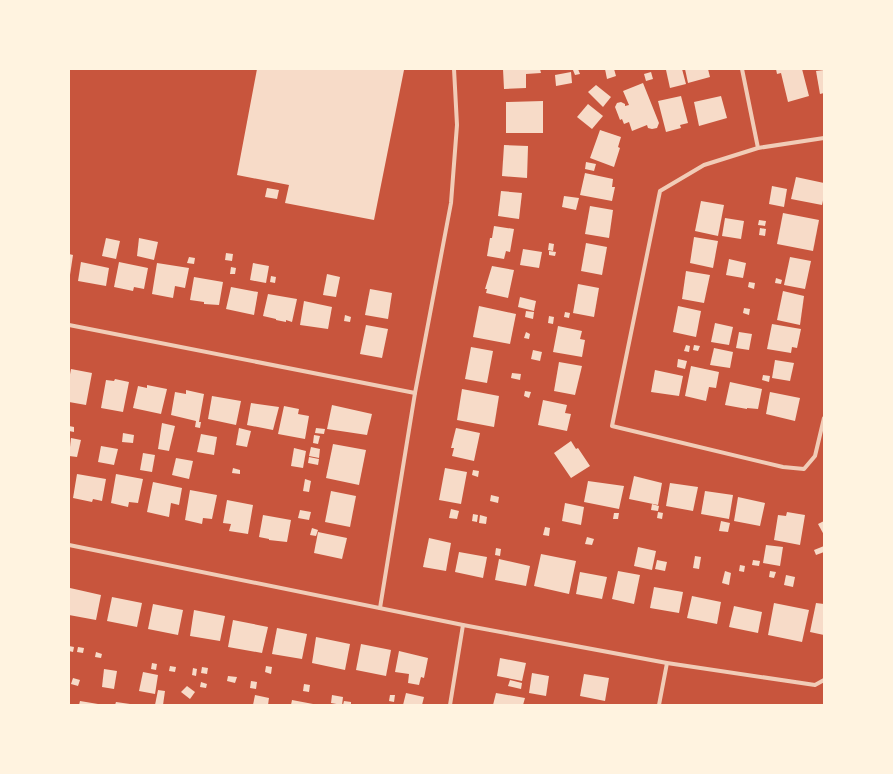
<svg xmlns="http://www.w3.org/2000/svg" width="893" height="774" font-family="Barlow,sans-serif">
  <rect width="100%" height="100%" fill="#c8553d"/>
  <g fill="#f7dbc8">
    <path d="M257,69l147,1 -30,150 -89,-17 4,-18 -52,-10z"/>
    <path d="M503,69h37l1,4 -15,1v14l-22,1z"/>
    <path d="M578,69l2,5 -5,1 -2,-5z"/>
    <path d="M605,69h9l2,7 -9,3z"/>
    <path d="M672,69h10l4,15 -16,4 -4,-18z"/>
    <path d="M685,69h23l2,8 -22,6z"/>
    <path d="M776,69h9l1,1v-1h16l7,27 -21,6 -7,-29 -4,1z"/>
    <path d="M824,70v23l-4,1 -4,-23z"/>
    <path d="M571,72l1,11 -16,3 -1,-11z"/>
    <path d="M651,72l2,7 -7,2 -2,-7z"/>
    <path d="M643,83l16,40 -2,5 -5,1 -4,-1 -1,-3 -15,6 -3,-9 -5,2 -2,-5 -2,1 -5,-13 2,-4 4,-1 4,2v2l4,-1 -6,-14z"/>
    <path d="M596,85l15,12 -8,10 -15,-15z"/>
    <path d="M681,96l7,27 -8,2 1,3 -15,4 -8,-31z"/>
    <path d="M721,96l6,22 -28,8 -5,-24z"/>
    <path d="M543,101v32h-37v-31z"/>
    <path d="M588,104l15,12 -11,13 -15,-12z"/>
    <path d="M600,130l21,7 -3,10 2,1 -6,19 -24,-9z"/>
    <path d="M504,145l24,1 -1,32 -25,-2z"/>
    <path d="M586,162l10,2 -2,7 -9,-2z"/>
    <path d="M585,173l28,6 -1,8h3l-3,14 -32,-6z"/>
    <path d="M796,177l28,6v13l-2,9 -31,-6z"/>
    <path d="M772,186l15,3 -3,18 -15,-3z"/>
    <path d="M267,188l12,2 -2,9 -12,-2z"/>
    <path d="M501,191l21,2 -3,26 -21,-3z"/>
    <path d="M564,196l15,2 -3,12 -14,-3z"/>
    <path d="M701,201l23,4 -6,31 -23,-5z"/>
    <path d="M590,206l23,4 -4,28 -24,-4z"/>
    <path d="M783,213l36,7 -6,31 -36,-7z"/>
    <path d="M725,218l19,3 -3,18 -19,-3z"/>
    <path d="M759,220l7,1 -1,5 -7,-1z"/>
    <path d="M494,226l20,3 -4,23 -4,-1 -2,8 -17,-3 3,-18h2z"/>
    <path d="M760,228l6,1 -1,7 -6,-1z"/>
    <path d="M694,237l24,4 -5,27 -23,-5z"/>
    <path d="M106,238l14,3 -4,18 -14,-3z"/>
    <path d="M139,238l19,4 -4,18 -17,-4z"/>
    <path d="M549,243l5,1 -1,7 -5,-1z"/>
    <path d="M586,243l21,4 -5,28 -21,-4z"/>
    <path d="M523,249l19,3 -3,16 -19,-3z"/>
    <path d="M549,251l7,1 -1,4 -6,-1z"/>
    <path d="M226,253l7,1 -1,7 -7,-1z"/>
    <path d="M69,254l4,1 -3,20h-1z"/>
    <path d="M189,257l6,1 -1,6 -7,-1z"/>
    <path d="M790,257l21,4 -6,28 -21,-4z"/>
    <path d="M729,259l17,4 -3,15 -17,-3z"/>
    <path d="M81,262l28,6 -3,18 -28,-5z"/>
    <path d="M119,262l29,6 -4,21 -10,-2 -1,4 -19,-4z"/>
    <path d="M157,263l32,5 -4,20 -10,-2 -2,12 -21,-4z"/>
    <path d="M253,263l16,3 -3,17 -16,-3z"/>
    <path d="M492,266l22,4 -6,28 -22,-5 1,-4h-2z"/>
    <path d="M231,267l5,1 -1,6h-5z"/>
    <path d="M686,271l24,4 -6,28 -22,-4z"/>
    <path d="M327,274l13,3 -4,20 -13,-2z"/>
    <path d="M271,276l5,1 -1,6 -5,-1z"/>
    <path d="M194,277l29,5 -4,23 -15,-1v-2l-14,-2z"/>
    <path d="M776,278l6,2 -1,4 -6,-1z"/>
    <path d="M749,282l6,1 -1,6 -6,-2z"/>
    <path d="M578,284l21,4 -5,29 -21,-4z"/>
    <path d="M231,287l27,5 -4,23 -28,-6z"/>
    <path d="M370,289l22,4 -4,26 -23,-4z"/>
    <path d="M783,291l21,5 -4,29 -23,-5z"/>
    <path d="M268,294l29,5 -5,23 -6,-2v2l-10,-2v-1l-13,-3z"/>
    <path d="M520,297l16,4 -2,10 -16,-4z"/>
    <path d="M304,301l28,6 -4,22 -28,-4z"/>
    <path d="M479,306l37,8 -6,30 -37,-7z"/>
    <path d="M678,306l23,5 -5,26 -23,-5z"/>
    <path d="M744,308l6,1 -1,6 -6,-2z"/>
    <path d="M526,311l8,1 -1,7 -8,-2z"/>
    <path d="M565,312l5,1 -1,5 -5,-1z"/>
    <path d="M345,315l6,2 -1,5 -6,-1z"/>
    <path d="M549,316l5,1 -1,7 -5,-1z"/>
    <path d="M715,323l18,4 -4,18 -18,-3z"/>
    <path d="M772,324l29,5 -4,19 -5,-1 -1,6 -24,-4z"/>
    <path d="M366,325l22,4 -6,29 -22,-4z"/>
    <path d="M558,326l24,5 -2,8 5,1 -3,17 -29,-5z"/>
    <path d="M526,332l4,2 -1,5 -5,-1z"/>
    <path d="M739,332l13,2 -3,16 -13,-2z"/>
    <path d="M686,345l4,1 -1,6 -5,-1z"/>
    <path d="M694,345l6,1 -2,5 -5,-1z"/>
    <path d="M471,347l22,4 -6,32 -22,-4z"/>
    <path d="M714,348l19,4 -3,16 -20,-3z"/>
    <path d="M533,350l9,2 -2,9 -9,-2z"/>
    <path d="M678,359l9,2 -2,8 -8,-2z"/>
    <path d="M775,360l19,3 -4,18 -18,-3z"/>
    <path d="M559,362l23,4 -7,29 -21,-4z"/>
    <path d="M691,366l28,6 -3,16 -7,-1 -3,14 -21,-5z"/>
    <path d="M71,369l21,4 -6,32 -17,-3v-22z"/>
    <path d="M655,370l28,6 -4,20 -28,-4z"/>
    <path d="M512,373l9,1 -1,6 -9,-2z"/>
    <path d="M763,375l7,1 -1,6 -7,-2z"/>
    <path d="M115,379l14,3 -6,30 -22,-4 5,-28 8,1z"/>
    <path d="M730,382l32,7 -4,20 -11,-1v1l-22,-4z"/>
    <path d="M147,385l20,4 -6,25 -28,-6 5,-22 9,2z"/>
    <path d="M462,389l37,7 -5,31 -37,-7z"/>
    <path d="M186,390l18,4 -5,28h2l-1,6 -5,-1 1,-6 -25,-6 4,-23 11,2z"/>
    <path d="M525,391l6,1 -2,6 -5,-2z"/>
    <path d="M770,392l30,6 -5,23 -29,-7z"/>
    <path d="M212,396l29,5 -5,24 -28,-6z"/>
    <path d="M543,400l24,5 -2,8 6,1 -4,17 -29,-6z"/>
    <path d="M251,403l28,4 -6,23 -26,-5z"/>
    <path d="M332,405l40,9 -5,21 -40,-6z"/>
    <path d="M284,406l15,3 -1,5 11,2 -4,23 -27,-5z"/>
    <path d="M162,423l13,3 -6,25 -11,-2z"/>
    <path d="M69,426l5,1v5l-5,-1z"/>
    <path d="M239,428l12,3 -4,16 -11,-2z"/>
    <path d="M316,428l9,1 -1,5 -9,-1z"/>
    <path d="M456,428l24,5 -6,28 -22,-5 2,-8h-3z"/>
    <path d="M123,433l11,2 -1,8 -11,-1z"/>
    <path d="M201,434l16,3 -3,18 -17,-3z"/>
    <path d="M314,435l6,1 -2,8 -5,-1z"/>
    <path d="M71,438l10,2 -4,17 -8,-1z"/>
    <path d="M571,441l5,8 2,-1 12,18 -19,12 -17,-25z"/>
    <path d="M333,444l33,6 -7,35 -33,-7z"/>
    <path d="M101,446l17,3 -4,16 -16,-3z"/>
    <path d="M311,447l9,2 -1,9 -10,-2z"/>
    <path d="M294,448l12,3 -3,17 -12,-2z"/>
    <path d="M143,453l12,2 -3,17 -12,-2z"/>
    <path d="M309,457l10,2 -1,6 -10,-2z"/>
    <path d="M176,458l17,3 -4,18 -17,-4z"/>
    <path d="M233,468l7,2v4l-8,-1z"/>
    <path d="M445,468l22,4 -6,32 -22,-4z"/>
    <path d="M473,470l6,1 -1,6 -6,-2z"/>
    <path d="M77,474l29,5 -4,22 -9,-2 -1,3 -19,-4z"/>
    <path d="M116,474l27,5 -5,24 -9,-1 -1,5 -17,-4z"/>
    <path d="M634,476l28,7 -4,22 -29,-6z"/>
    <path d="M305,479l6,2 -2,11 -6,-1z"/>
    <path d="M588,481l36,5 -5,23 -35,-7z"/>
    <path d="M153,482l29,6 -3,17 -8,-2 -2,14 -22,-5z"/>
    <path d="M670,483l28,4 -5,24 -27,-5z"/>
    <path d="M190,490l27,5 -5,24 -9,-1 -1,6 -17,-4z"/>
    <path d="M331,491l25,5 -6,31 -25,-5z"/>
    <path d="M705,491l28,4 -4,24 -28,-5z"/>
    <path d="M491,495l8,2 -1,6 -8,-2z"/>
    <path d="M738,497l27,6 -5,23 -26,-5z"/>
    <path d="M227,500l26,5 -5,29 -19,-3 2,-7 -8,-1z"/>
    <path d="M565,503l19,4 -3,18 -19,-4z"/>
    <path d="M652,504l7,2 -1,5 -7,-1z"/>
    <path d="M451,509l8,2 -2,8 -8,-1z"/>
    <path d="M300,510l11,2 -2,8 -11,-2z"/>
    <path d="M658,512l5,1 -1,6 -5,-1z"/>
    <path d="M787,512l18,3 -5,30 -26,-5 4,-25 8,1z"/>
    <path d="M614,513h5l-1,6h-5z"/>
    <path d="M473,514l5,1 -1,7 -5,-1z"/>
    <path d="M263,515l28,5 -4,22 -18,-2v-1l-10,-2z"/>
    <path d="M480,515l7,2 -1,7 -7,-1z"/>
    <path d="M721,521l9,2 -2,9 -9,-1z"/>
    <path d="M824,521v14l-6,-11z"/>
    <path d="M545,527l5,1 -1,8 -6,-1z"/>
    <path d="M312,528l6,2 -2,6 -6,-1z"/>
    <path d="M318,532l29,6 -5,21 -28,-6z"/>
    <path d="M587,537l7,2 -2,6 -7,-1z"/>
    <path d="M429,538l22,5 -5,28 -23,-4z"/>
    <path d="M766,545l17,2 -3,19 -17,-3z"/>
    <path d="M824,546v6l-8,3 -2,-5z"/>
    <path d="M638,547l18,4 -4,19 -18,-4z"/>
    <path d="M496,548l5,1 -1,7 -5,-1z"/>
    <path d="M459,552l28,5 -4,21 -28,-6z"/>
    <path d="M541,554l35,7 -7,33 -35,-8z"/>
    <path d="M695,556l6,1 -2,12 -6,-1z"/>
    <path d="M499,559l31,7 -4,20 -31,-6z"/>
    <path d="M657,560l10,2 -2,9 -10,-2z"/>
    <path d="M753,560l7,1 -1,5 -7,-1z"/>
    <path d="M740,565l5,1 -1,6 -5,-1z"/>
    <path d="M618,571l22,4 -6,29 -22,-5z"/>
    <path d="M725,571l6,2 -2,12 -7,-2z"/>
    <path d="M770,571l6,1 -2,6 -5,-1z"/>
    <path d="M580,572l27,5 -5,22 -26,-5z"/>
    <path d="M786,575l9,2 -2,10 -9,-2z"/>
    <path d="M654,587l29,5 -4,21 -29,-5z"/>
    <path d="M70,588l31,7 -5,25 -27,-5z"/>
    <path d="M692,596l29,6 -4,22 -30,-6z"/>
    <path d="M112,597l30,6 -5,24 -30,-6z"/>
    <path d="M774,603l35,7 -7,32 -34,-7z"/>
    <path d="M816,603l8,1v31l-14,-3z"/>
    <path d="M153,604l30,6 -5,25 -30,-6z"/>
    <path d="M734,606l28,6 -4,21 -29,-6z"/>
    <path d="M194,610l31,6 -5,25 -30,-5z"/>
    <path d="M233,620l35,7 -6,26 -34,-6z"/>
    <path d="M277,628l30,6 -5,25 -30,-5z"/>
    <path d="M316,637l34,7 -5,26 -33,-7z"/>
    <path d="M361,644l30,6 -5,26 -30,-6z"/>
    <path d="M69,646l5,1 -1,5 -4,-1z"/>
    <path d="M78,647l6,1 -1,5 -6,-1z"/>
    <path d="M399,651l29,7 -4,20 -3,-1 -2,8 -11,-2 1,-9 -14,-2z"/>
    <path d="M96,652l6,2 -1,4 -6,-1z"/>
    <path d="M500,658l26,5 -4,18 -25,-5z"/>
    <path d="M152,663l5,1 -1,6 -5,-1z"/>
    <path d="M170,666l6,1 -1,5 -6,-1z"/>
    <path d="M266,666l6,1 -1,7 -6,-2z"/>
    <path d="M202,667l6,1 -1,6 -6,-1z"/>
    <path d="M193,668l4,1 -1,7 -4,-1z"/>
    <path d="M104,669l13,2 -3,18 -12,-2z"/>
    <path d="M143,672l15,3 -3,19 -16,-3z"/>
    <path d="M532,673l17,3 -3,20 -17,-3z"/>
    <path d="M584,674l25,4 -4,23 -25,-5z"/>
    <path d="M228,676l9,1 -2,6 -8,-2z"/>
    <path d="M73,678l7,2 -2,6 -7,-2z"/>
    <path d="M510,680l12,3 -1,6 -13,-3z"/>
    <path d="M251,681l6,1 -1,7 -6,-1z"/>
    <path d="M201,682l6,2 -1,4 -6,-1z"/>
    <path d="M304,684l6,1 -1,7 -6,-1z"/>
    <path d="M187,686l8,6 -5,7 -9,-7z"/>
    <path d="M158,690l7,1 -2,14h-8z"/>
    <path d="M406,693l18,4 -2,8h-19z"/>
    <path d="M496,693l29,5 -2,7h-30z"/>
    <path d="M255,695l14,3 -1,7h-15z"/>
    <path d="M332,695l11,2 -1,8 -11,-2z"/>
    <path d="M390,695h5l-1,7 -5,-1z"/>
    <path d="M292,700l21,4v1h-22z"/>
    <path d="M80,701l18,3v1h-19z"/>
    <path d="M344,701l7,1v3h-8z"/>
    <path d="M116,702l14,2 -1,1h-14z"/>
  </g>
  <g fill="none" stroke-linecap="round" stroke-linejoin="round">
    <g stroke="#f1ccb7" stroke-width="4">
      <path d="M742,69l16,79"/>
      <path d="M824,138l-66,10 -54,17 -44,26 -48,235 171,41 21,2 11,-13 9,-38"/>
      <path d="M69,325l346,68"/>
      <path d="M69,545l394,80 204,38 148,22 9,-5"/>
      <path d="M380,608l35,-215 36,-190 6,-78 -3,-56"/>
      <path d="M450,705l13,-80"/>
      <path d="M659,705l8,-42"/>
    </g>
  </g>
  <rect width="893" height="774" fill="none" stroke="#fff3e0" stroke-width="140"/>
</svg>
